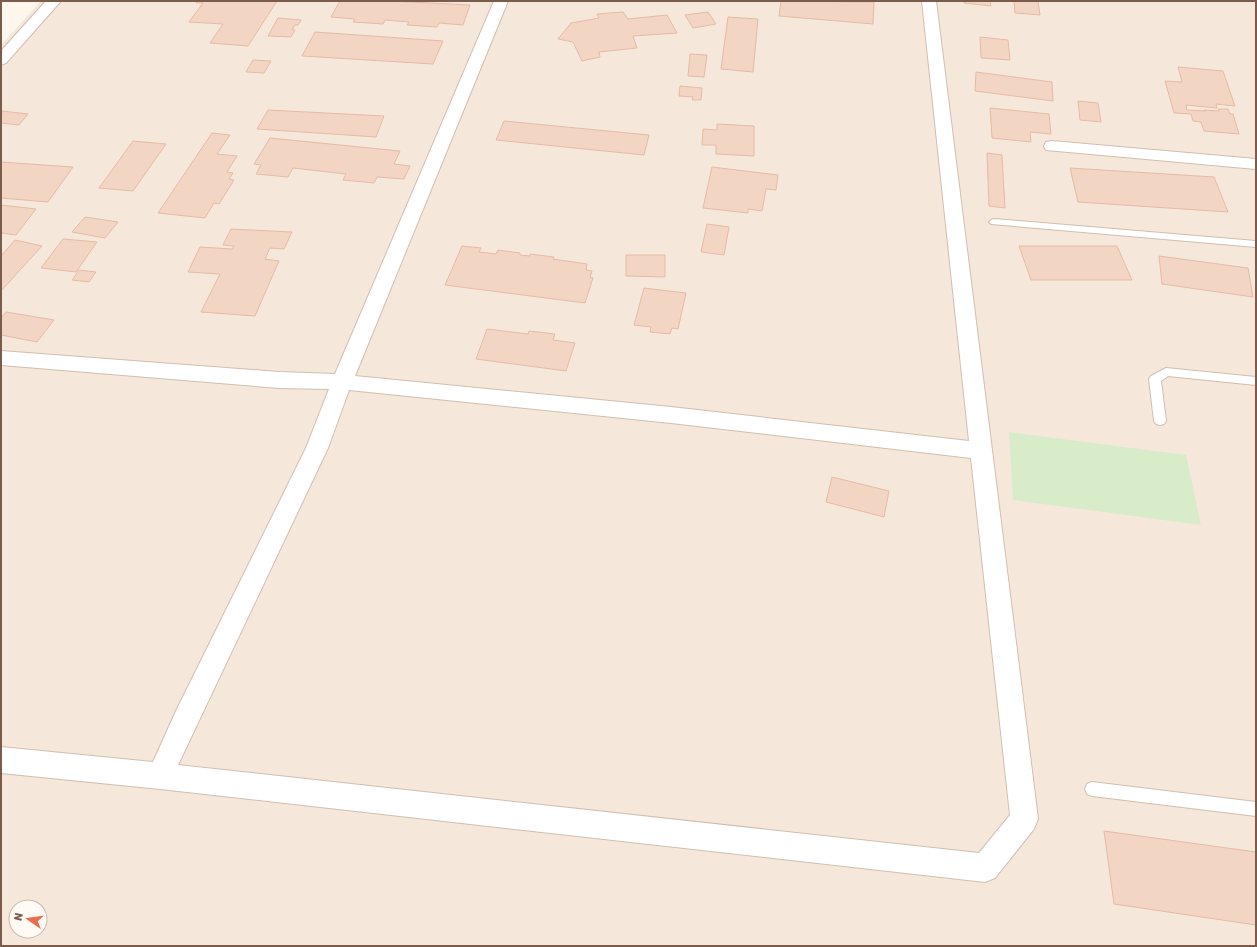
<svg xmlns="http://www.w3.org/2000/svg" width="1257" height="947" font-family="Rubik,sans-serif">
  <rect width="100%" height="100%" fill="#fdf6ec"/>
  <path fill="#f5e8da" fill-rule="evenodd" d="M41,1h1215v945h-1255v-901zM16,907h24v24h-24z"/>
  <path fill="#d8ecc9" d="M1009,432l177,23 15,70 -188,-25z"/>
  <g fill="#f3d5c3" stroke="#e6bba3">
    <path d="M197,1h80l-29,45 -38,-3 13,-19 -34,-2 14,-19h-7z"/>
    <path d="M340,1h51l79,4 -7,20 -24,-2 -2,4 -30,-2 2,-3 -24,-2 -2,4 -30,-2 2,-3 -24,-2z"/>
    <path d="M781,1l93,1 -1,22 -94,-8z"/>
    <path d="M964,1h26l1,5 -27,-3z"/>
    <path d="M1014,1h24l2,14 -25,-2z"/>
    <path d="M623,12l5,7 39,-4 10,18 -44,3 4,12 -38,4 1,5 -18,4 -9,-19 -15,-3 13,-16 28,-5 -2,-4z"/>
    <path d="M708,12l8,12 -23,4 -8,-13z"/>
    <path d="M728,17l30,2 -5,53 -32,-3z"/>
    <path d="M278,18l23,2 -3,5h-3l-3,5h3l-4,7 -23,-1z"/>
    <path d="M315,32l128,9 -10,23 -131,-8z"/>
    <path d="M980,37l28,3 2,20 -29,-2z"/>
    <path d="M690,54l17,1 -3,22 -16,-1z"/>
    <path d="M253,60l18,1 -7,12 -18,-1z"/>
    <path d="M1178,67l45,4 12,35 -19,-2 1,4 -31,-3 1,5 18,1 -1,-1 15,1 -1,-2h10l2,5h3l6,20 -35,-3 -3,-9 -8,-1 -2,-7 -17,-1 -9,-32 17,1z"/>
    <path d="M976,72l76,10 1,19 -78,-10z"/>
    <path d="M680,86l22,2 -1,12h-9l1,-3 -14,-1z"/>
    <path d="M1078,101l20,2 3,19 -21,-2z"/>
    <path d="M990,108l59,6 2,20 -21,-2 1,10 -39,-4z"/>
    <path d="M268,110l116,6 -8,21 -119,-8z"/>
    <path d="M2,111l26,3 -9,11 -18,-2z"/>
    <path d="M504,121l145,14 -5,20 -148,-15z"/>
    <path d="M717,124l37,2v30l-38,-2v-9h-14l1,-16 14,1z"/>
    <path d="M212,133l18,2 -13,19 20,2 -10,16 6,1 -4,6 5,1 -15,24 -5,-1 -9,15 -47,-5z"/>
    <path d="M270,138l130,13 -6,13 16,2 -6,13 -27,-2 -3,6 -31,-3 3,-6 -53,-6 -5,9 -32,-3 5,-9 -7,-1z"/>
    <path d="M133,141l33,3 -33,47 -34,-3z"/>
    <path d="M987,153l15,2 3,53 -16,-2z"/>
    <path d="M1,162l72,5 -25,35 -47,-4z"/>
    <path d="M712,167l66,8 -2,15 -10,-1 -4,22 -14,-2v4l-45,-5z"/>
    <path d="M1070,168l144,9 14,35 -150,-10z"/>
    <path d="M1,205l35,4 -20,26 -15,-2z"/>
    <path d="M85,217l33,5 -13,16 -33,-6z"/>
    <path d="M707,224l22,3 -5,28 -23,-3z"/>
    <path d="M231,229l61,3 -8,17 -14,-1 -5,11 14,2 -24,55 -54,-4 19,-38 -32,-2 12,-25 32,2 2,-3 -11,-1z"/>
    <path d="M63,239l34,3 -21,30 -35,-4z"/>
    <path d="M15,240l27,6 -41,45v-35z"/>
    <path d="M462,246l19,2 -2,4 17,2 2,-4 22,3v2l10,1v-2l24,3 -1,2 34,5 -1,6 6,1 -2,6 3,1 -8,25 -140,-18z"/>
    <path d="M1019,246h98l15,34h-101z"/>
    <path d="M626,255h39v22l-39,-1z"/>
    <path d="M1159,256l89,12 5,29 -91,-13z"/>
    <path d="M79,270l17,2 -7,10 -17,-2z"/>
    <path d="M644,288l42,5 -8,36 -6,-1 -2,6 -20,-2 1,-5 -17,-2z"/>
    <path d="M6,312l48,8 -17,22 -36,-7v-17z"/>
    <path d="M487,329l41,5 1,-3 26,3 -2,6 22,3 -9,28 -90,-12z"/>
    <path d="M832,477l57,14 -5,26 -58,-15z"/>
    <path d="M1104,831l152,21v73l-142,-21z"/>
  </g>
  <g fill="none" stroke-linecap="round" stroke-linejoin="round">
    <g stroke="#d1beb0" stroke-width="2">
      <g id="lane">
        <path d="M994,219l262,22v6l-265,-23 -2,-2 2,-2z"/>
        <path d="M1166,368l90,9v8l-88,-9 -7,5 5,40 -2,3 -4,1 -4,-1 -2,-3 -5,-42 2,-3z"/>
        <path d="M1092,782l164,20v14l-164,-20 -5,-2 -2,-5 2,-5z"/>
      </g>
    </g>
    <g stroke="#d1beb0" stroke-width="2">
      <g id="street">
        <path d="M46,1h15l-55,62 -5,2v-14z"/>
        <path d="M494,1h14l-153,375 316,31 298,34 -47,-440h14l102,818 -4,10 -39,49 -10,4 -825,-93 -159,-16v-26l152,15 23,-51 130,-263 23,-59 -50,-1 -278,-23v-14l278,21 56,2zM349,390l322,33 300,35 39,357 -31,38 -801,-88 150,-317z"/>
        <path d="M1052,141l204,18v10l-210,-19 -2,-4 2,-4z"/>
      </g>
    </g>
    <use href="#lane" fill="#fff" fill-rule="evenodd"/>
    <use href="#street" fill="#fff" fill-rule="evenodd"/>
  </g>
  <rect width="1257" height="947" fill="none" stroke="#7a5c4d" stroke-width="4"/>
  <g transform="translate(28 919) rotate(283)"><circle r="19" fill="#fffaf3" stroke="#cabbb1"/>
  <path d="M0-3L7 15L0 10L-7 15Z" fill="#e76f51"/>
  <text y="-6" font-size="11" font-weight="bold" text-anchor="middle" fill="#7a5c4d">N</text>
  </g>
</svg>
